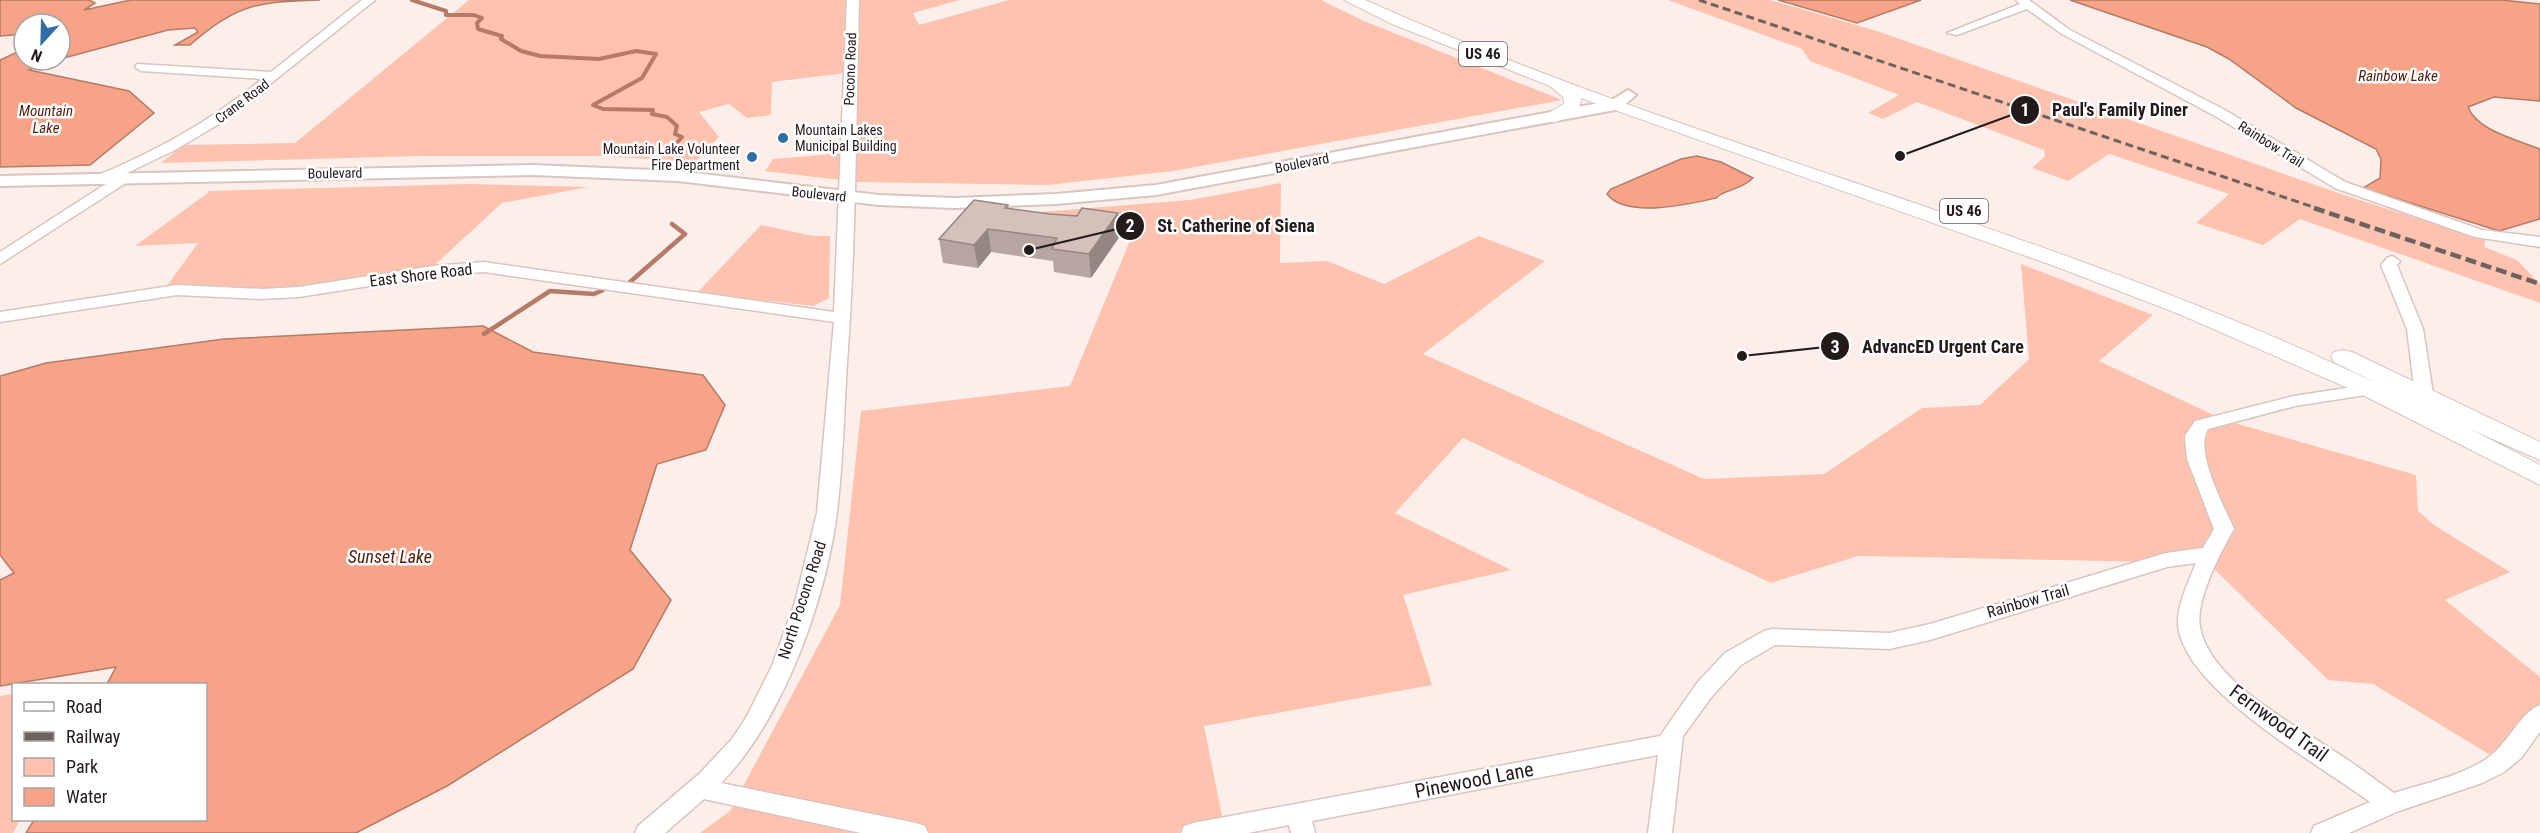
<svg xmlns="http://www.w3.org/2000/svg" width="2540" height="833" font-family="'Roboto Condensed',sans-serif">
  <rect width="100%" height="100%" fill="#fcefeb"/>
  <g fill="#ffc2af">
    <path d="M469,0h491l-47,13 6,12 90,-25h312l43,21 198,79 -389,71 -125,14 -190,-3 -93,-11 8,-12 72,-6 1,-80 -74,9 -1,33 -24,3 -18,-14 -30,8 20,25 -24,25 -92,-6h-179l-263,7 22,-18 112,-2z"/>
    <path d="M1668,0h102l107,31 467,164 141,45 -1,7 33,13 23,24v19l-240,-84 -37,26 -67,-22 33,-29 -120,-40 -41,27 -36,-13 13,-12 -1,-6 -127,-48 -34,17 -15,-6 31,-18 -89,-34 -8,-12z"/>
    <path d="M1281,183l-1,80 47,-2 57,23 95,-48 66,25 -122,93 281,125 120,-5 98,-66 58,-3 49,-46 -8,-95 132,51 -54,46 125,59 192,55 2,36 16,14 76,47 -65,28 95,77v29l-38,56 -129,-78 -45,-4 -120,-117 -350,-7 -87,27 -308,-145 -68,75 116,57 -108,25 29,90 -228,41 20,100 -30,7h-494l30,-22 110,-206 21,-194 209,-25 63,-153 -156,-16 213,-17z"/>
    <path d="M469,184l119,3 -86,16 -76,70 -145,19 -118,-1 35,-48 -63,3 74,-54 -2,-1z"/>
    <path d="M761,225l53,11h16l-1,62 -16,8 -116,-13z"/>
    <path d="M13,694l1,126h6l-7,13h-13v-137z"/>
  </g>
  <g fill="#f7a388" stroke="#b77a67" stroke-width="1.5">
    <path d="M0,0h89l6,3 -11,7 47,-10h189c-61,2 -83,3 -130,45h-15l23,-13 -3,-4 -27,2 -108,29v-35h-36v10l-24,2z"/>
    <path d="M1778,0h143l-64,23z"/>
    <path d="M2070,0h432l38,4v97l-46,-4 -26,10c9,24 50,33 72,42v70l-41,12 -136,-43 17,-10 1,-19 -5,-10 -80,-41 -67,-49 -22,-12z"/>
    <path d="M24,49v11h32l-27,10 100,21 25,22 -64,52 -90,2v-107z"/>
    <path d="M1697,156l24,6 32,16c-12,12 -30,12 -37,20 -26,6 -90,21 -109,-4l4,-5 70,-30z"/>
    <path d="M483,326l50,26 170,23 22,30 -19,45 -49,14 -27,86 41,50 -38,69 -186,117 -91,47h-330l8,-13h172v-136h-99l9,-17 -116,19v-106l14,-7 -14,-18v-179l46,-13 178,-24z"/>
  </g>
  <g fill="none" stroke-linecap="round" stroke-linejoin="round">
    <path stroke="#b77a67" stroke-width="4" d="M412,0l34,11v4h28l8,3 -5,5 1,6 24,7 -1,3 20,12 19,5 59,3 37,-8 20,3 -14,24 -49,27 10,4 50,1 -1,4 15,3 10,9 -2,8 7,3 -8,9v4l6,3 -3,6"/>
    <g stroke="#b77a67" stroke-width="4.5">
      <path d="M630,282l55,-48 -13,-10"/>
      <path d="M484,334l66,-43 44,3 9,-4"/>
    </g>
    <g stroke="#d9c5bf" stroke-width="3">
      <g id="minor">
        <path d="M362,0h13l-151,121 -49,29 -50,24 6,4 -2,3 -129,83v-12l112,-72 -16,2v-6c61,-25 115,-55 166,-97l-121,-8 -6,-4 2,-3 134,8z"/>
        <path d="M847,0h12c-3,121 -3,242 -12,363 -3,49 -4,100 -10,149 -11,88 -54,208 -116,271l195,40 9,3 3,7h-67l-157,-34 -39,34h-30l3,-7 61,-52 33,-35 15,-23 25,-50 23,-64 22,-89 17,-191 -350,-50 -51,4 -134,21 -37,2 -85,-4 -177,27v-10l177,-27 85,4 37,-2 134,-21 51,-4 350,50z"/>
        <path d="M2016,0h13l41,30 155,80 120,72 137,48 58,7v10l-65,-10 -140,-49 -120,-72 -153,-82 -35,-25 -70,26 -10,-2 73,-29z"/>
        <path d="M2392,256l8,5 -3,4 26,64 10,65 -9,5 -9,-5 -8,-65 -26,-64 6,-7z"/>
        <path d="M2372,384l6,1 3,4 -3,4 -83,13 -87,23c-14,22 16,77 26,100 -13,22 -39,72 -34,98 10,54 92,96 134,124 21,13 40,28 60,42 31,-10 69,-17 95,-36 18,-13 33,-46 51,-52v27l-19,26 -17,14 -22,11 -83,28 -50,22h-38l3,-7 56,-24c-51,-38 -186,-112 -192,-177 -1,-20 11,-44 18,-62l-29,4 -237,73 -41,9 -114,-4 -34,20 -28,30 -30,41 -11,97h-24l10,-78 -346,66 3,12h-24l-2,-8 -41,8h-67l3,-7 9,-3 467,-87 37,-53 28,-30 39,-22 8,-2 117,4 41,-9 236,-71 37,-5 11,-19 -27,-70 -2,-23 10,-15 99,-25z"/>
      </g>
    </g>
    <g stroke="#d9c5bf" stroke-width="4">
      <path id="major" d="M1628,90l8,5 -15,13 -6,2 -459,85 -100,9 -102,4 -75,-3 -201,-24 -145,-6 -533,11v-10l533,-11 145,6 201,24 75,3 102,-4 100,-9 454,-84z"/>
    </g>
    <g stroke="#d9c5bf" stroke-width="2">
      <path id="highway" d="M1344,0h21c330,148 688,228 1015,385l-46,-23 -3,-5 3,-5 9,-2 9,2 188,90v18l-70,-31 70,36v20l-183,-93 -178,-78 -122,-47 -476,-169 -2,12 -23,12h-14l-2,-4 24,-14 -1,-7 -13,-11 -158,-62z"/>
    </g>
    <use href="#minor" fill="#fff" fill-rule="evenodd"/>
    <use href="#major" fill="#fff" fill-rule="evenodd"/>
    <use href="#highway" fill="#fff" fill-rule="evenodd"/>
    <path stroke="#6c625f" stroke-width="3" stroke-dasharray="8 4.5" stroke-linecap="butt" d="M1699,0l620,209"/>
    <path stroke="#6c625f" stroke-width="4.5" stroke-dasharray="11 5" stroke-linecap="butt" d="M2314,208l226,76"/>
  </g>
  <path fill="#b7a5a0" d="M1008,205v3l42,6 27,2 41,-3 2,23 -29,42 -37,-6 -1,-11 -62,-9 -13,16 -35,-5 -4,-24z"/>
  <g fill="#958682">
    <path d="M1118,213l2,23 -29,42 -2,-24z"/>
    <path d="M988,229l3,23 -13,16 -4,-23z"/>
  </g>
  <path fill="#d5c0ba" stroke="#958682" stroke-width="1.5" d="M974,200l34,5 -3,3 45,6 27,2 5,-8 36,5 -29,41 -37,-5 5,-11 -69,-9 -14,16 -35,-6z"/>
  <g fill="#306ea5" stroke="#fff" stroke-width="2">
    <circle cx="783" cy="138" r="6"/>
    <circle cx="752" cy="157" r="6"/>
  </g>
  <g text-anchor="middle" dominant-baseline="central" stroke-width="5" stroke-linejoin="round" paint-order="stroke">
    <g font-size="14" fill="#231b19" stroke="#fff">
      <text transform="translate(850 69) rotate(-88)">Pocono Road</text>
      <text transform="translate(242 101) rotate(-37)">Crane Road</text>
      <text transform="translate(2271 144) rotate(32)">Rainbow Trail</text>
      <text transform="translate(1302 163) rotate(-11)">Boulevard</text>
      <text transform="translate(335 173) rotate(-1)">Boulevard</text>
      <text transform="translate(819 194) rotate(6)">Boulevard</text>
    </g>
    <g font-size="14" fill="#231b19" stroke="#fff" text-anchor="start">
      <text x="795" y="130">Mountain Lakes<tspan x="795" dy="16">Municipal Building</tspan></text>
      <text x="740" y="149" text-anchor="end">Mountain Lake Volunteer<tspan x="740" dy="16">Fire Department</tspan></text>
    </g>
    <g fill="#fff" stroke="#655f5e" stroke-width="1.5">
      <rect x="1459" y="42" width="48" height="24" rx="4.5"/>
      <rect x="1940" y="199" width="48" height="24" rx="4.5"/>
    </g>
    <g font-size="15" font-weight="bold" fill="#231b19">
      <text x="1483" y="54">US 46</text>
      <text x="1964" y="211">US 46</text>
    </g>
    <g font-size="15" font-style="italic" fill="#511d0b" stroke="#fff">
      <text x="2398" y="76">Rainbow Lake</text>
      <text x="46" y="111">Mountain<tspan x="46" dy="17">Lake</tspan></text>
    </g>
    <g font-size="16" fill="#231b19" stroke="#fff">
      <text transform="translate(421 275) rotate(-7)">East Shore Road</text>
      <text transform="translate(802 600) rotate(-72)">North Pocono Road</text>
      <text transform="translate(2028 601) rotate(-16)">Rainbow Trail</text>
    </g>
    <g font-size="18" font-style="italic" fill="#511d0b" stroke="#fff">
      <text x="390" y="556">Sunset Lake</text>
    </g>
    <g font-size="20" fill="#231b19" stroke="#fff">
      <text transform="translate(2279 723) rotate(36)">Fernwood Trail</text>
      <text transform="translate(1474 780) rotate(-11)">Pinewood Lane</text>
    </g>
  </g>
  <path fill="none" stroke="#231b19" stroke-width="2" d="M1900 156L2025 110M1029 250L1130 226M1742 356L1835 346"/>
  <g fill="#231b19" stroke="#fff" stroke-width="2">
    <circle cx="1900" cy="156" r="6"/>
    <circle cx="1029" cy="250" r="6"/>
    <circle cx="1742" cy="356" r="6"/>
    <circle cx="2025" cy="110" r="15"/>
    <circle cx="1130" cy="226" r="15"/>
    <circle cx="1835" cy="346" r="15"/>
  </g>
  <g font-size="18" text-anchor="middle" font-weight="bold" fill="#fff">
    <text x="2025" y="116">1</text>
    <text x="1130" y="232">2</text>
    <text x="1835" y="353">3</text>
  </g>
  <g font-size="18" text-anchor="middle" font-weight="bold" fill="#231b19" stroke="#fff" stroke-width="5" stroke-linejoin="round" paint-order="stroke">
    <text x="2120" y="116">Paul's Family Diner</text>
    <text x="1236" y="232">St. Catherine of Siena</text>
    <text x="1943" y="353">AdvancED Urgent Care</text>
  </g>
  <rect x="12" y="683" width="195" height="138" fill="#ffffff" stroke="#a7a4a3" stroke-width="1.5"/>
  <rect x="24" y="702" width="30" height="9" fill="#ffffff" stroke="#a7a4a3" stroke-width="1.5"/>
  <text x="66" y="713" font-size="18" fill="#231b19">Road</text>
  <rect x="24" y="732" width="30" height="9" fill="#6c625f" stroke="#a7a4a3" stroke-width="1.5"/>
  <text x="66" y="743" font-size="18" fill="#231b19">Railway</text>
  <rect x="24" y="758" width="30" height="18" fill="#ffc2af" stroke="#a7a4a3" stroke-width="1.5"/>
  <text x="66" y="773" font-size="18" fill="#231b19">Park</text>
  <rect x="24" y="788" width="30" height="18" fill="#f7a388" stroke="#a7a4a3" stroke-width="1.5"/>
  <text x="66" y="803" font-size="18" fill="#231b19">Water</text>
  <g transform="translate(42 42) rotate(202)"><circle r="28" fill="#ffffff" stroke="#a7a4a3" stroke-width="1.5"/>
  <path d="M0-4.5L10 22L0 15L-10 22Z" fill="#306ea5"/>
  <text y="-9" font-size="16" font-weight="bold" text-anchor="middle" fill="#231b19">N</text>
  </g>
</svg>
